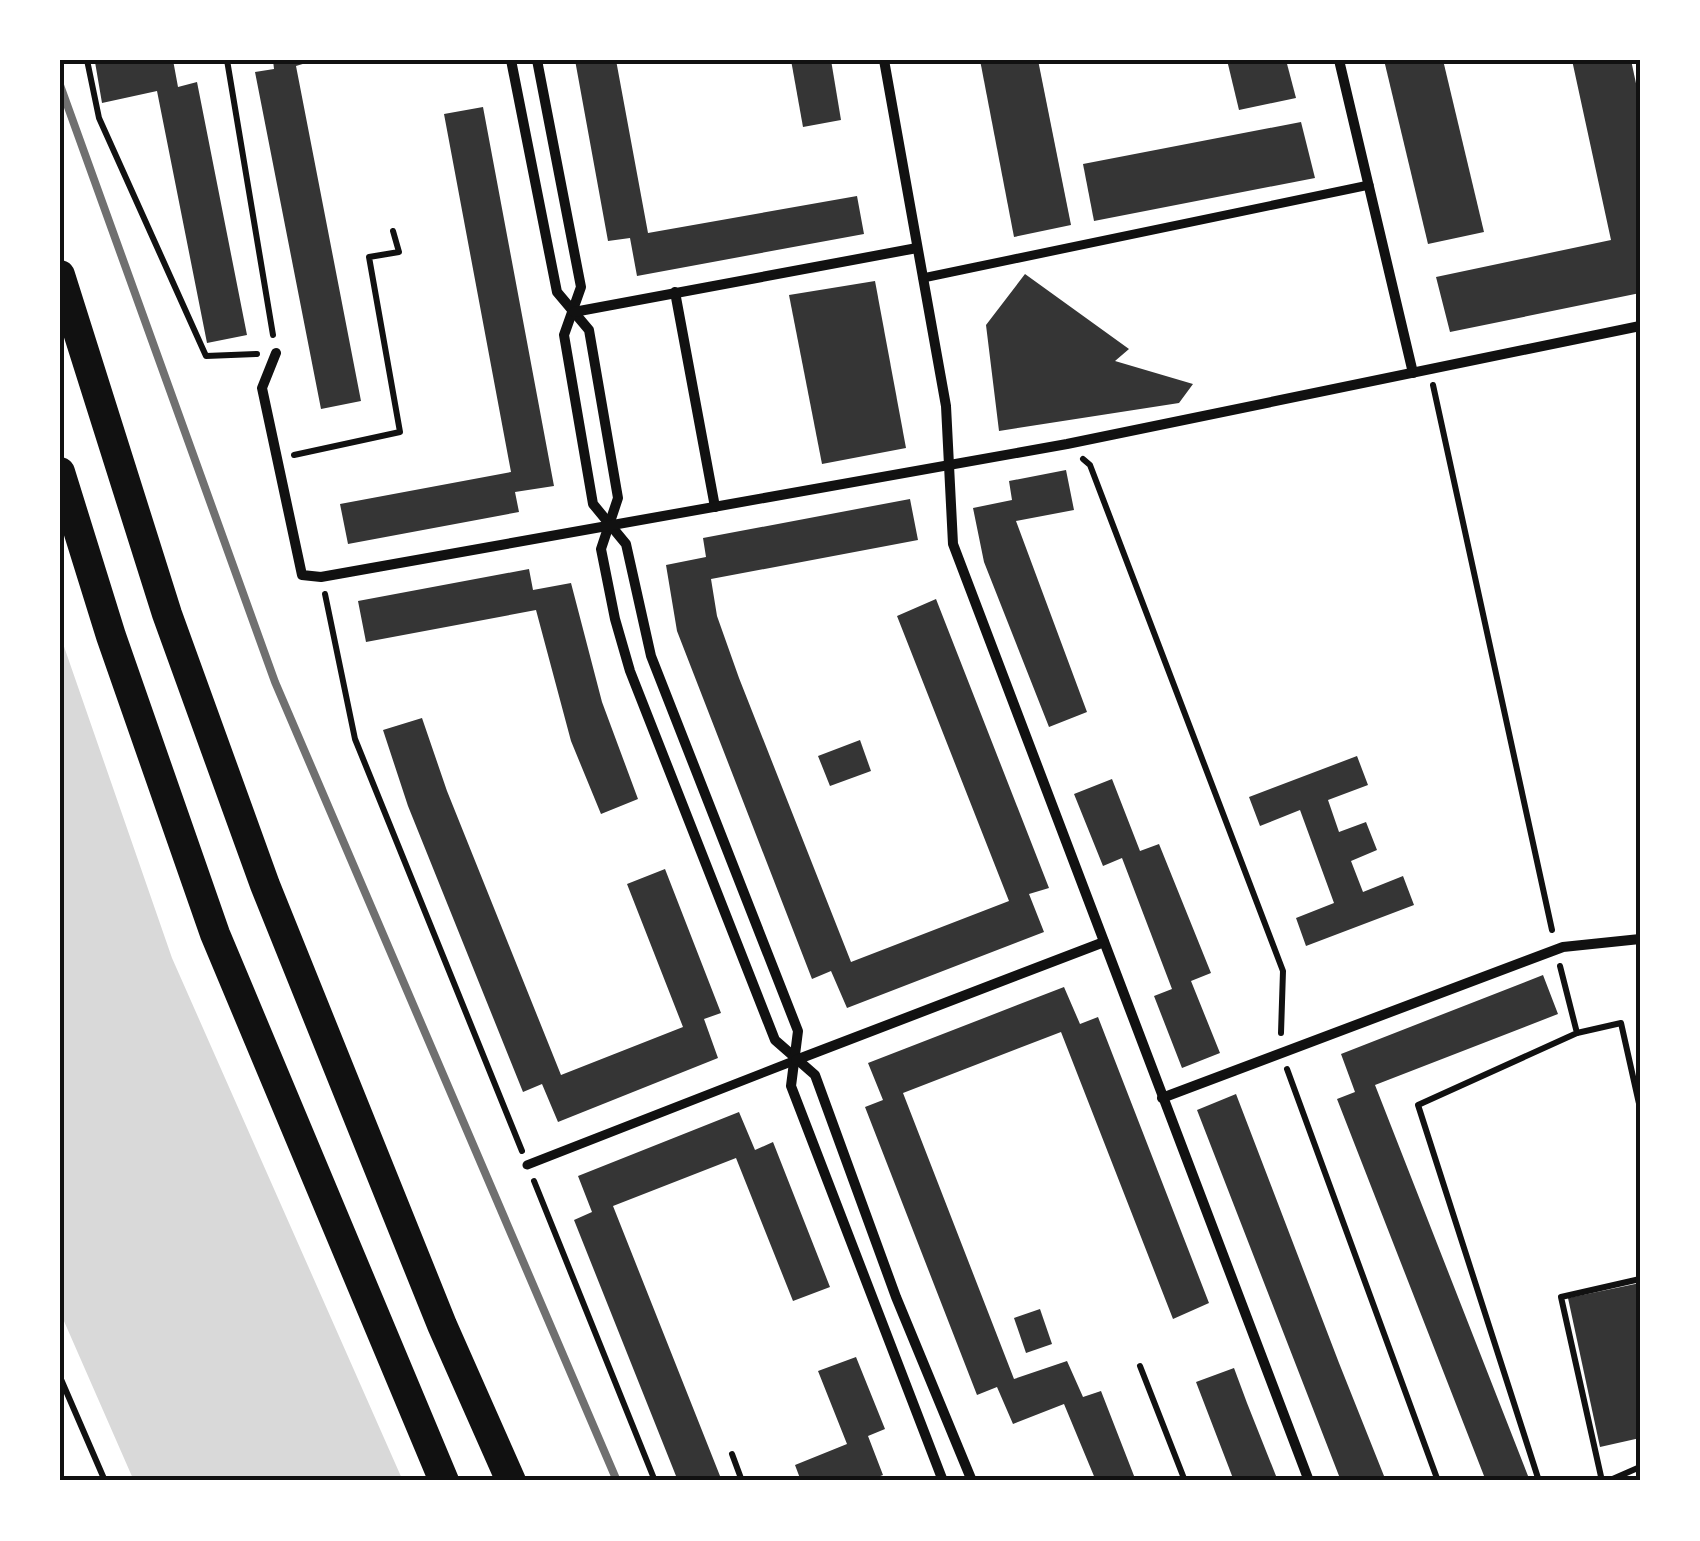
<svg xmlns="http://www.w3.org/2000/svg" width="1700" height="1541" font-family="'Playfair Display',serif">
  <rect width="100%" height="100%" fill="#fff"/>
  <path fill="#d9d9d9" d="M60,635l112,323 231,523h-269l-74,-169z"/>
  <g fill="#353535">
    <path d="M107,60h66l5,27 19,-5 50,253 -40,8 -50,-252 -55,12 -7,-41z"/>
    <path d="M273,60h43l-20,6 65,335 -40,8 -66,-337 19,-3z"/>
    <path d="M575,60h41l32,173 209,-37 7,38 -227,42 -7,-38 -22,3z"/>
    <path d="M791,60h40l10,60 -38,7z"/>
    <path d="M980,60h58l33,165 -57,12z"/>
    <path d="M1227,60h59l10,38 -57,12z"/>
    <path d="M1384,60h59l41,172 -56,12z"/>
    <path d="M1572,60h59l9,42v191l-190,39 -14,-55 175,-37z"/>
    <path d="M483,107l71,379 -39,6 4,20 -171,32 -8,-40 171,-32 -67,-358z"/>
    <path d="M1301,122l14,56 -221,43 -11,-57z"/>
    <path d="M1025,274l104,75 -14,12 78,23 -14,19 -180,28 -13,-106z"/>
    <path d="M875,281l31,167 -84,16 -33,-169z"/>
    <path d="M1066,470l8,40 -58,11 71,191 -38,15 -65,-165 -11,-54 39,-8 -3,-19z"/>
    <path d="M910,499l8,41 -207,39 6,37 22,62 112,284 158,-61 -112,-285 39,-17 113,289 -20,6 15,38 -197,76 -16,-37 -19,8 -135,-348 -11,-66 40,-8 -3,-19z"/>
    <path d="M529,569l4,21 38,-7 31,119 36,97 -37,15 -30,-73 -35,-131 -170,32 -8,-41z"/>
    <path d="M422,718l25,73 114,284 122,-48 -56,-143 38,-15 56,144 -17,6 14,39 -160,64 -16,-38 -19,8 -115,-286 -25,-76z"/>
    <path d="M860,740l11,31 -41,15 -12,-30z"/>
    <path d="M1357,756l11,29 -40,15 11,32 27,-10 11,28 -26,11 12,31 40,-16 11,29 -108,41 -10,-28 38,-15 -34,-93 -40,16 -11,-29z"/>
    <path d="M1112,779l28,72 19,-7 52,129 -20,8 29,72 -38,15 -28,-72 18,-7 -50,-131 -19,8 -29,-72z"/>
    <path d="M1543,975l15,39 -183,71 155,396h-44l-149,-382 18,-7 -14,-38z"/>
    <path d="M1064,987l16,37 18,-7 111,286 -36,16 -112,-287 -158,61 111,286 53,-18 16,36 18,-6 35,90h-40l-32,-77 -51,20 -16,-37 -20,8 -112,-288 18,-7 -15,-37z"/>
    <path d="M1236,1094l103,269 47,118h-45l-66,-170 -78,-201z"/>
    <path d="M739,1112l16,38 18,-8 57,145 -37,14 -57,-143 -123,48 109,275h-44l-104,-261 18,-8 -14,-36z"/>
    <path d="M1640,1283v155l-40,9 -32,-149z"/>
    <path d="M1040,1309l12,35 -26,9 -12,-35z"/>
    <path d="M856,1357l29,72 -17,7 15,39 -16,6h-66l-6,-16 52,-21 -29,-73z"/>
    <path d="M1234,1368l13,35 31,78h-44l-38,-99z"/>
  </g>
  <g fill="none" stroke-linecap="round" stroke-linejoin="round">
    <g stroke="#111" stroke-width="6">
      <path d="M87,60l12,58 107,238 51,-2"/>
      <path d="M227,60l46,275"/>
      <path d="M1433,385l119,545"/>
      <path d="M294,455l106,-23 -31,-175 30,-5 -6,-21"/>
      <path d="M1083,459l7,6 193,506 -2,62"/>
      <path d="M325,594l30,145 167,412"/>
      <path d="M1577,1033l44,-10 19,85"/>
      <path d="M1287,1069l151,412"/>
      <path d="M534,1181l121,300"/>
      <path d="M1140,1366l45,115"/>
      <path d="M60,1377l45,104"/>
      <path d="M732,1454l10,27"/>
      <path d="M1539,1481l-121,-376 159,-72 -17,-67"/>
      <path d="M1602,1481l-41,-184 79,-18"/>
      <path d="M1608,1481l32,-14"/>
    </g>
    <g stroke="#111" stroke-width="9">
      <path d="M923,278l446,-93"/>
      <path d="M527,1165l269,-105"/>
    </g>
    <g stroke="#111" stroke-width="10">
      <path d="M511,60l46,232 32,38 29,168 -17,51 14,70 15,52 145,369 40,35 81,222 76,184"/>
      <path d="M537,60l44,227 -17,48 29,169 33,40 25,112 147,375 -7,55 152,395"/>
      <path d="M884,60l62,346 7,138 356,937"/>
      <path d="M1339,60l74,313"/>
      <path d="M675,292l40,215"/>
      <path d="M574,312l343,-64"/>
      <path d="M276,353l-14,35 40,187 19,2 746,-133 573,-118"/>
      <path d="M796,1060l308,-118"/>
      <path d="M1162,1098l401,-151 77,-8"/>
    </g>
    <g stroke="#111" stroke-width="30">
      <path d="M60,275l107,339 98,271 177,440 69,156"/>
      <path d="M60,472l51,164 104,298 229,547"/>
    </g>
    <path stroke="#707070" stroke-width="8" d="M60,85l215,597 342,799"/>
  </g>
  <rect width="1700" height="1541" fill="none" stroke="#ffffff" stroke-width="125"/>
  <rect x="62" y="62" width="1576" height="1416" fill="none" stroke="#111" stroke-width="4"/>
</svg>
